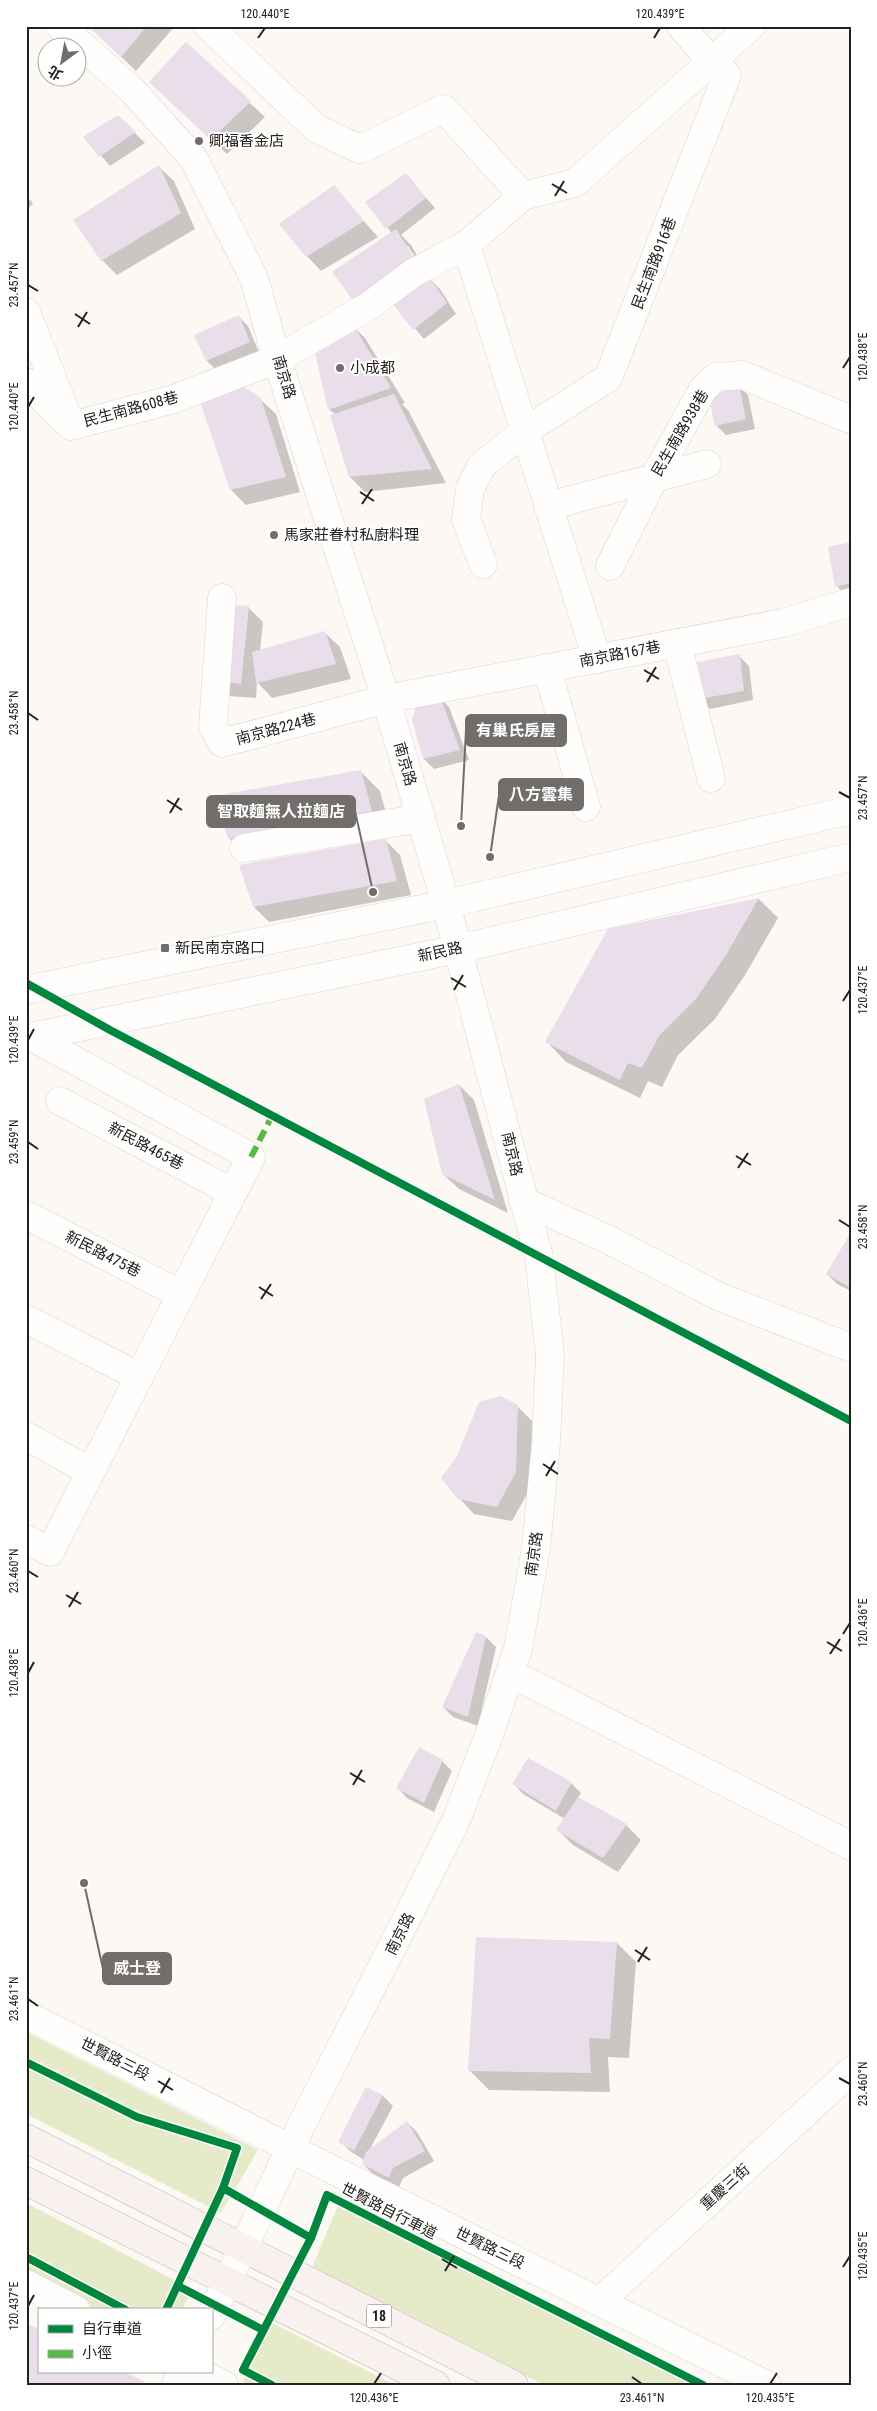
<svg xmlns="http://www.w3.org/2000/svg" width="877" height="2411" font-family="'Roboto Condensed','Noto Sans TC',sans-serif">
  <rect width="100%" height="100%" fill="#fcf8f4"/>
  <g fill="#e5ebc9">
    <path d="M26,2032l232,118 -37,63 -195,-99z"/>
    <path d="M340,2201l374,184h-170l-233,-115z"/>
    <path d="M26,2203l166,86 -10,21h-85l-71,-37z"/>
    <path d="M272,2323l123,62h-146l-6,-3z"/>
  </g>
  <g fill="#0003" fill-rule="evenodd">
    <path d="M89,26h86l-39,45z"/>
    <path d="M186,44l79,73 -38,37 -61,-57z"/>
    <path d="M118,116l27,27 -35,23 -25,-29z"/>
    <path d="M159,167l15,14 21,48 -78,46 -15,-15 -27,-40z"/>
    <path d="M406,175l29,33 -34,27 10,10 17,29 -58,42 -15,-15 -22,-29 59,-39 -26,-31zM405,246h3l11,17 -2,2z"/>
    <path d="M333,187l45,50 -57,34 -14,-15z"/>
    <path d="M26,196l7,7 -7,9z"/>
    <path d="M430,279l10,10 16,25 -32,25 -30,-35z"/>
    <path d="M238,316l10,10 11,26 -42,19 -10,-10 -12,-25z"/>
    <path d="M350,323l15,15 40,65 -3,1 6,6 38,73 -81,9 -15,-15 -15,-63 -5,-4 -16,-65z"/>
    <path d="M738,385l10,10 7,34 -29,6 -10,-10z"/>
    <path d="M260,399l16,15 24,78 -54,13 -15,-15z"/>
    <path d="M851,543v52l-5,1 -9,-10z"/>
    <path d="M248,607l15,15 -3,29 65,-18 15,14 11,32 -79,19 -15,-16 -1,16 -28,-2 -15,-15z"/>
    <path d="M739,656l10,10 4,34 -43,9 -10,-10z"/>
    <path d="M439,697l10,10 20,53 -35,9 -10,-10z"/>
    <path d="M360,771l20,20 11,40 -143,26 -19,-19z"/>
    <path d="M385,840l15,15 11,40 -142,27 -15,-15z"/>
    <path d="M759,899l19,19 -33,57 -30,44 -37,36 -16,32 -14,-6 -8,17 -74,-36 -19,-20 62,-112z"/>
    <path d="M459,1085l15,15 34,113 -49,-24 -16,-15z"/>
    <path d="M851,1234v57l-14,-7 -10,-10z"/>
    <path d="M517,1406l15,15 -1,66 -19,34 -38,-7 -15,-16z"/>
    <path d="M486,1637l10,10 -18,79 -25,-9 -10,-10z"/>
    <path d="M442,1761l10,10 -18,41 -27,-14 -9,-10z"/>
    <path d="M571,1783l10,10 -3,5 48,27 15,15 -23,32 -45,-27 -15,-15 7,-11 -42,-25 -9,-10z"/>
    <path d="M617,1943l19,19 -7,96 -21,-1 2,35 -121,-2 -20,-20z"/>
    <path d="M367,2088l16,8 10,10 -24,45 38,-29 10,10 17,29 -31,17 -4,9 -26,-13 -10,-10 1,-4 -14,-9 -10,-10z"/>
  </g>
  <g fill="#e9dee9">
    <path d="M88,26h59l-26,31z"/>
    <path d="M186,42l65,59 -40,39 -62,-58z"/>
    <path d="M118,115l18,17 -37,25 -16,-20z"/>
    <path d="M159,165l22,48 -80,48 -28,-41z"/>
    <path d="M406,173l20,25 -40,31 -21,-27z"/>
    <path d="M334,185l30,36 -58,36 -27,-33z"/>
    <path d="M396,229l19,30 -61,43 -22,-30z"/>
    <path d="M430,278l17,25 -34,27 -21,-27z"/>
    <path d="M239,315l11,27 -44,19 -12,-26z"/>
    <path d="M351,321l40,67 -63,22 -15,-66z"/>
    <path d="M739,384l7,35 -31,7 -5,-23 11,-16z"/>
    <path d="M244,387l17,11 25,79 -56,13 -30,-88z"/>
    <path d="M394,394l38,75 -83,8 -19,-62z"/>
    <path d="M851,542v41l-16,4 -7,-40z"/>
    <path d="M219,604l30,2 -8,78 -29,-3z"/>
    <path d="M325,631l11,33 -80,19 -4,-31z"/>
    <path d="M740,654l4,37 -45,8 -11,-35z"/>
    <path d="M440,696l20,54 -37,9 -11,-39 4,-14z"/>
    <path d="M361,770l11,41 -144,28 -14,-43z"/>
    <path d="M386,839l11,42 -144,26 -14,-42z"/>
    <path d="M759,898l-33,57 -30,44 -37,37 -17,32 -14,-5 -8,17 -75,-38 63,-113z"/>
    <path d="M459,1084l36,116 -53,-26 -18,-75z"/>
    <path d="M851,1232v56l-25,-14z"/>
    <path d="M501,1396l17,9 -2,67 -19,35 -39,-8 -17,-21 16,-22 22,-54z"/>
    <path d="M476,1632l10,4 -18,81 -26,-10z"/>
    <path d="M419,1747l24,13 -19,43 -28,-15z"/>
    <path d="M528,1758l44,24 -16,29 -44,-27z"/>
    <path d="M578,1797l49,27 -24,34 -47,-28z"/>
    <path d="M476,1937l141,5 -7,97 -21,-1 2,35 -123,-2z"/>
    <path d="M366,2087l17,8 -29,56 -16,-9z"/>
    <path d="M407,2121l18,30 -32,17 -4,10 -27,-14 4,-12z"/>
    <path d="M26,2323l13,6v43h86l20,10 -1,3h-118z"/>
  </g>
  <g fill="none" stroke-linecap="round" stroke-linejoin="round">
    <g stroke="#d8d5d1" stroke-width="29">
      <g id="minor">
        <path d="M60,26l72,64 62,69 60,119 23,81 109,340 60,205 93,353 11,98 -4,88 -10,105 -18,101 -29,86 -34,88 -154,303 -90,190"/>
        <path d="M208,26l109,103 43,20 84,-40 79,87"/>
        <path d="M466,245l131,414"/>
        <path d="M26,312l45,114 103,-27 103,-40 92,-53 44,-33 53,-28 57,-49 52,-13 176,-157"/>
        <path d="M26,382l38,38"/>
        <path d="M548,506l159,-42"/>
        <path d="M483,564l-17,-45 4,-30 12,-24 43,-34 83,-53 119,-303 -16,-14 -30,-35"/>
        <path d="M610,566l44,-88 49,-89 13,-12 26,-2 105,43 4,-1"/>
        <path d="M222,598l-9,128 9,17 164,-44 397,-76 68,-21"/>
        <path d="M677,643l34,135"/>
        <path d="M547,668l39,139"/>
        <path d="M244,848l177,-30"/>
        <path d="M26,990l420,-86 405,-94"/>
        <path d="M26,1038l432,-89 393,-92"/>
        <path d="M60,1101l172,91"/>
        <path d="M523,1201l82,37 115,59 131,51"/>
        <path d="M26,1215l154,79"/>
        <path d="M26,1319l112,57"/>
        <path d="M26,1436l65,36"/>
        <path d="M26,1539l24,13 201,-395 -219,-120"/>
        <path d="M510,1673l341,173"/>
        <path d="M26,2015l311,157 430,213"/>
        <path d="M26,2284l50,26"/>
        <path d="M599,2302l252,-231"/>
        <path d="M200,2372l24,13"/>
        <path d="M176,2385l6,-13"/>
      </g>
    </g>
    <g stroke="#c7bab5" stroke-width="29">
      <g id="major">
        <path d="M26,2138l488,247"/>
        <path d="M26,2181l410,204"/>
      </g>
    </g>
    <use href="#minor" stroke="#fffefd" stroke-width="28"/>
    <use href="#major" stroke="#f8f1ee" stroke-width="28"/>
    <path stroke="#58b947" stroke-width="6" stroke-dasharray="12 6" stroke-linecap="butt" d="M251,1157l21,-41"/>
    <g stroke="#fff" stroke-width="11">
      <g id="cycleway">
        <path d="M26,983l84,47 741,391"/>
        <path d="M26,2062l111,55 100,31 -14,40 -57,122"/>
        <path d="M223,2188l88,50"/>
        <path d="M26,2257l100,53"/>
        <path d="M178,2286l85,44"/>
        <path d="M272,2385l-29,-15 68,-132 16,-43 376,190"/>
      </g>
    </g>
    <use href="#cycleway" stroke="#00873e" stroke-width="8"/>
  </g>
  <path fill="none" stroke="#24221f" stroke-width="2" d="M258,38l7,-10M654,38l6,-10M552,184l15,9M555,196l9,-15M28,285l10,6M75,314l15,10M78,327l9,-15M843,368l7,-11M28,407l6,-10M360,492l14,9M362,504l10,-15M644,670l15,9M647,682l9,-15M28,713l10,7M839,792l11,6M167,800l15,10M170,813l9,-15M451,978l15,9M454,990l9,-15M843,1001l7,-11M28,1040l6,-11M28,1142l10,7M736,1156l15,9M738,1168l10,-15M839,1220l11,7M259,1287l14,9M261,1299l10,-15M543,1464l15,10M546,1476l9,-15M28,1571l10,6M66,1595l15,9M69,1607l9,-15M843,1634l7,-11M827,1642l15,9M830,1654l10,-15M28,1673l6,-11M350,1773l15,9M353,1785l9,-15M635,1950l15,10M638,1962l9,-15M28,1999l10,7M839,2078l11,6M158,2081l15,9M161,2093l9,-15M442,2259l15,9M843,2267l7,-11M445,2271l9,-15M28,2306l6,-11M632,2377l10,7M374,2384l7,-11M770,2384l7,-11"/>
  <g fill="#706d6a" stroke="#fff" stroke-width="2">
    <circle cx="199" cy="141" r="5"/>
    <circle cx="340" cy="368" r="5"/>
    <circle cx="274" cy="535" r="5"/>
    <rect x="160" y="943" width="10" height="10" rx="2.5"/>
  </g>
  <g text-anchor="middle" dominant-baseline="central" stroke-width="4" stroke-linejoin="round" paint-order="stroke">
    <rect fill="#fff" stroke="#666462" stroke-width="1" x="366.5" y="2304.5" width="25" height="23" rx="4"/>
    <g font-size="14" font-weight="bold" fill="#24221f">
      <text x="379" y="2316">18</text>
    </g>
    <g font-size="15" fill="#24221f" stroke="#fff" text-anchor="start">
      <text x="209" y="141">卿福香金店</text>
      <text x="350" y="368">小成都</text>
      <text x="284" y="535">馬家莊眷村私廚料理</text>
      <text x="175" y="948">新民南京路口</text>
    </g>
    <g font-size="15" fill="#24221f" stroke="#fff">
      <text transform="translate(654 263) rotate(-69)">民生南路916巷</text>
      <text transform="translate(284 377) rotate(73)">南京路</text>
      <text transform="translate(131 409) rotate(-15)">民生南路608巷</text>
      <text transform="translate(680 433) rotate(-60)">民生南路938巷</text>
      <text transform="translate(620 654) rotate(-11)">南京路167巷</text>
      <text transform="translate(276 729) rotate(-15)">南京路224巷</text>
      <text transform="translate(405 764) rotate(74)">南京路</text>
      <text transform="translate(440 952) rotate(-12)">新民路</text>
      <text transform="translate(146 1146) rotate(28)">新民路465巷</text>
      <text transform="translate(512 1154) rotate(77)">南京路</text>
      <text transform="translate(103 1254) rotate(27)">新民路475巷</text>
      <text transform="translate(534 1554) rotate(-82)">南京路</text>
      <text transform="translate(400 1934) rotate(-63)">南京路</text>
      <text transform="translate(115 2059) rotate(27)">世賢路三段</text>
      <text transform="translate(725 2187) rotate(-42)">重慶三街</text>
      <text transform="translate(389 2211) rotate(27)">世賢路自行車道</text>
      <text transform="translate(490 2248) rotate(26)">世賢路三段</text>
    </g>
  </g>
  <path fill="none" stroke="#706d6a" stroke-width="2" d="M461 826L466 730M490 857L499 795M373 892L355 811M84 1883L103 1969"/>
  <g fill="#706d6a" stroke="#fff" stroke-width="2">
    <circle cx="461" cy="826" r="5"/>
    <circle cx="490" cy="857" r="5"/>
    <circle cx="373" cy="892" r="5"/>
    <circle cx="84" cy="1883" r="5"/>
  </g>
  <g fill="#706d6a" stroke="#706d6a" stroke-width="2">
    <rect x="466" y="715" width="100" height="31" rx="5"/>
    <rect x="499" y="779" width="84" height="31" rx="5"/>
    <rect x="207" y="796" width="148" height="31" rx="5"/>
    <rect x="103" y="1953" width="68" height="31" rx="5"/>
  </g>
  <g font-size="16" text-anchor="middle" font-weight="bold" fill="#fff">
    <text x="516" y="736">有巢氏房屋</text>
    <text x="541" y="800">八方雲集</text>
    <text x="281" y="817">智取麵無人拉麵店</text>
    <text x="137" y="1974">威士登</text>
  </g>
  <rect width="877" height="2411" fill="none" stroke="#ffffff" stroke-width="55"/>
  <rect x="38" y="2308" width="175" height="65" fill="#ffffff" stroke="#a7a7a5"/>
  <rect x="48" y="2325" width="25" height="8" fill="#00873e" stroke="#a7a7a5"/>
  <text x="82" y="2334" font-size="15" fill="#24221f">自行車道</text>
  <rect x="48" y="2350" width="25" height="8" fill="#58b947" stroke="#a7a7a5"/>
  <text x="82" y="2358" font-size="15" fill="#24221f">小徑</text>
  <g transform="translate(62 62) rotate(212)"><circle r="24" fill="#ffffff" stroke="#a7a7a5"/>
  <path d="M0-4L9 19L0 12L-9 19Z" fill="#706d6a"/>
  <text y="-8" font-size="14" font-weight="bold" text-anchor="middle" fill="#24221f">北</text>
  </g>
  <rect x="28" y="28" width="822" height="2356" fill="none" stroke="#24221f" stroke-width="2"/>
  <g font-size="12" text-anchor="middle" fill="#24221f">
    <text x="265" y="18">120.440°E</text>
    <text x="660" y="18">120.439°E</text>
    <text transform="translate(14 285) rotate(-90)" y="4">23.457°N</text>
    <text transform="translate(863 357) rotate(-90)" y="4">120.438°E</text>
    <text transform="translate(14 407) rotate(-90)" y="4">120.440°E</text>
    <text transform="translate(14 713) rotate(-90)" y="4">23.458°N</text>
    <text transform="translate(863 798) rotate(-90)" y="4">23.457°N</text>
    <text transform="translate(863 990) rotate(-90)" y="4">120.437°E</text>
    <text transform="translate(14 1040) rotate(-90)" y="4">120.439°E</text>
    <text transform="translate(14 1142) rotate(-90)" y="4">23.459°N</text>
    <text transform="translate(863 1227) rotate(-90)" y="4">23.458°N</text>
    <text transform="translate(14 1571) rotate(-90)" y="4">23.460°N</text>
    <text transform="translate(863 1623) rotate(-90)" y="4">120.436°E</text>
    <text transform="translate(14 1673) rotate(-90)" y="4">120.438°E</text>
    <text transform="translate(14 1999) rotate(-90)" y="4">23.461°N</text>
    <text transform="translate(863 2084) rotate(-90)" y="4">23.460°N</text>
    <text transform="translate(863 2256) rotate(-90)" y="4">120.435°E</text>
    <text transform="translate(14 2306) rotate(-90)" y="4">120.437°E</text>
    <text x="374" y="2402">120.436°E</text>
    <text x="642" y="2402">23.461°N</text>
    <text x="770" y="2402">120.435°E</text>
  </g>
</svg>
